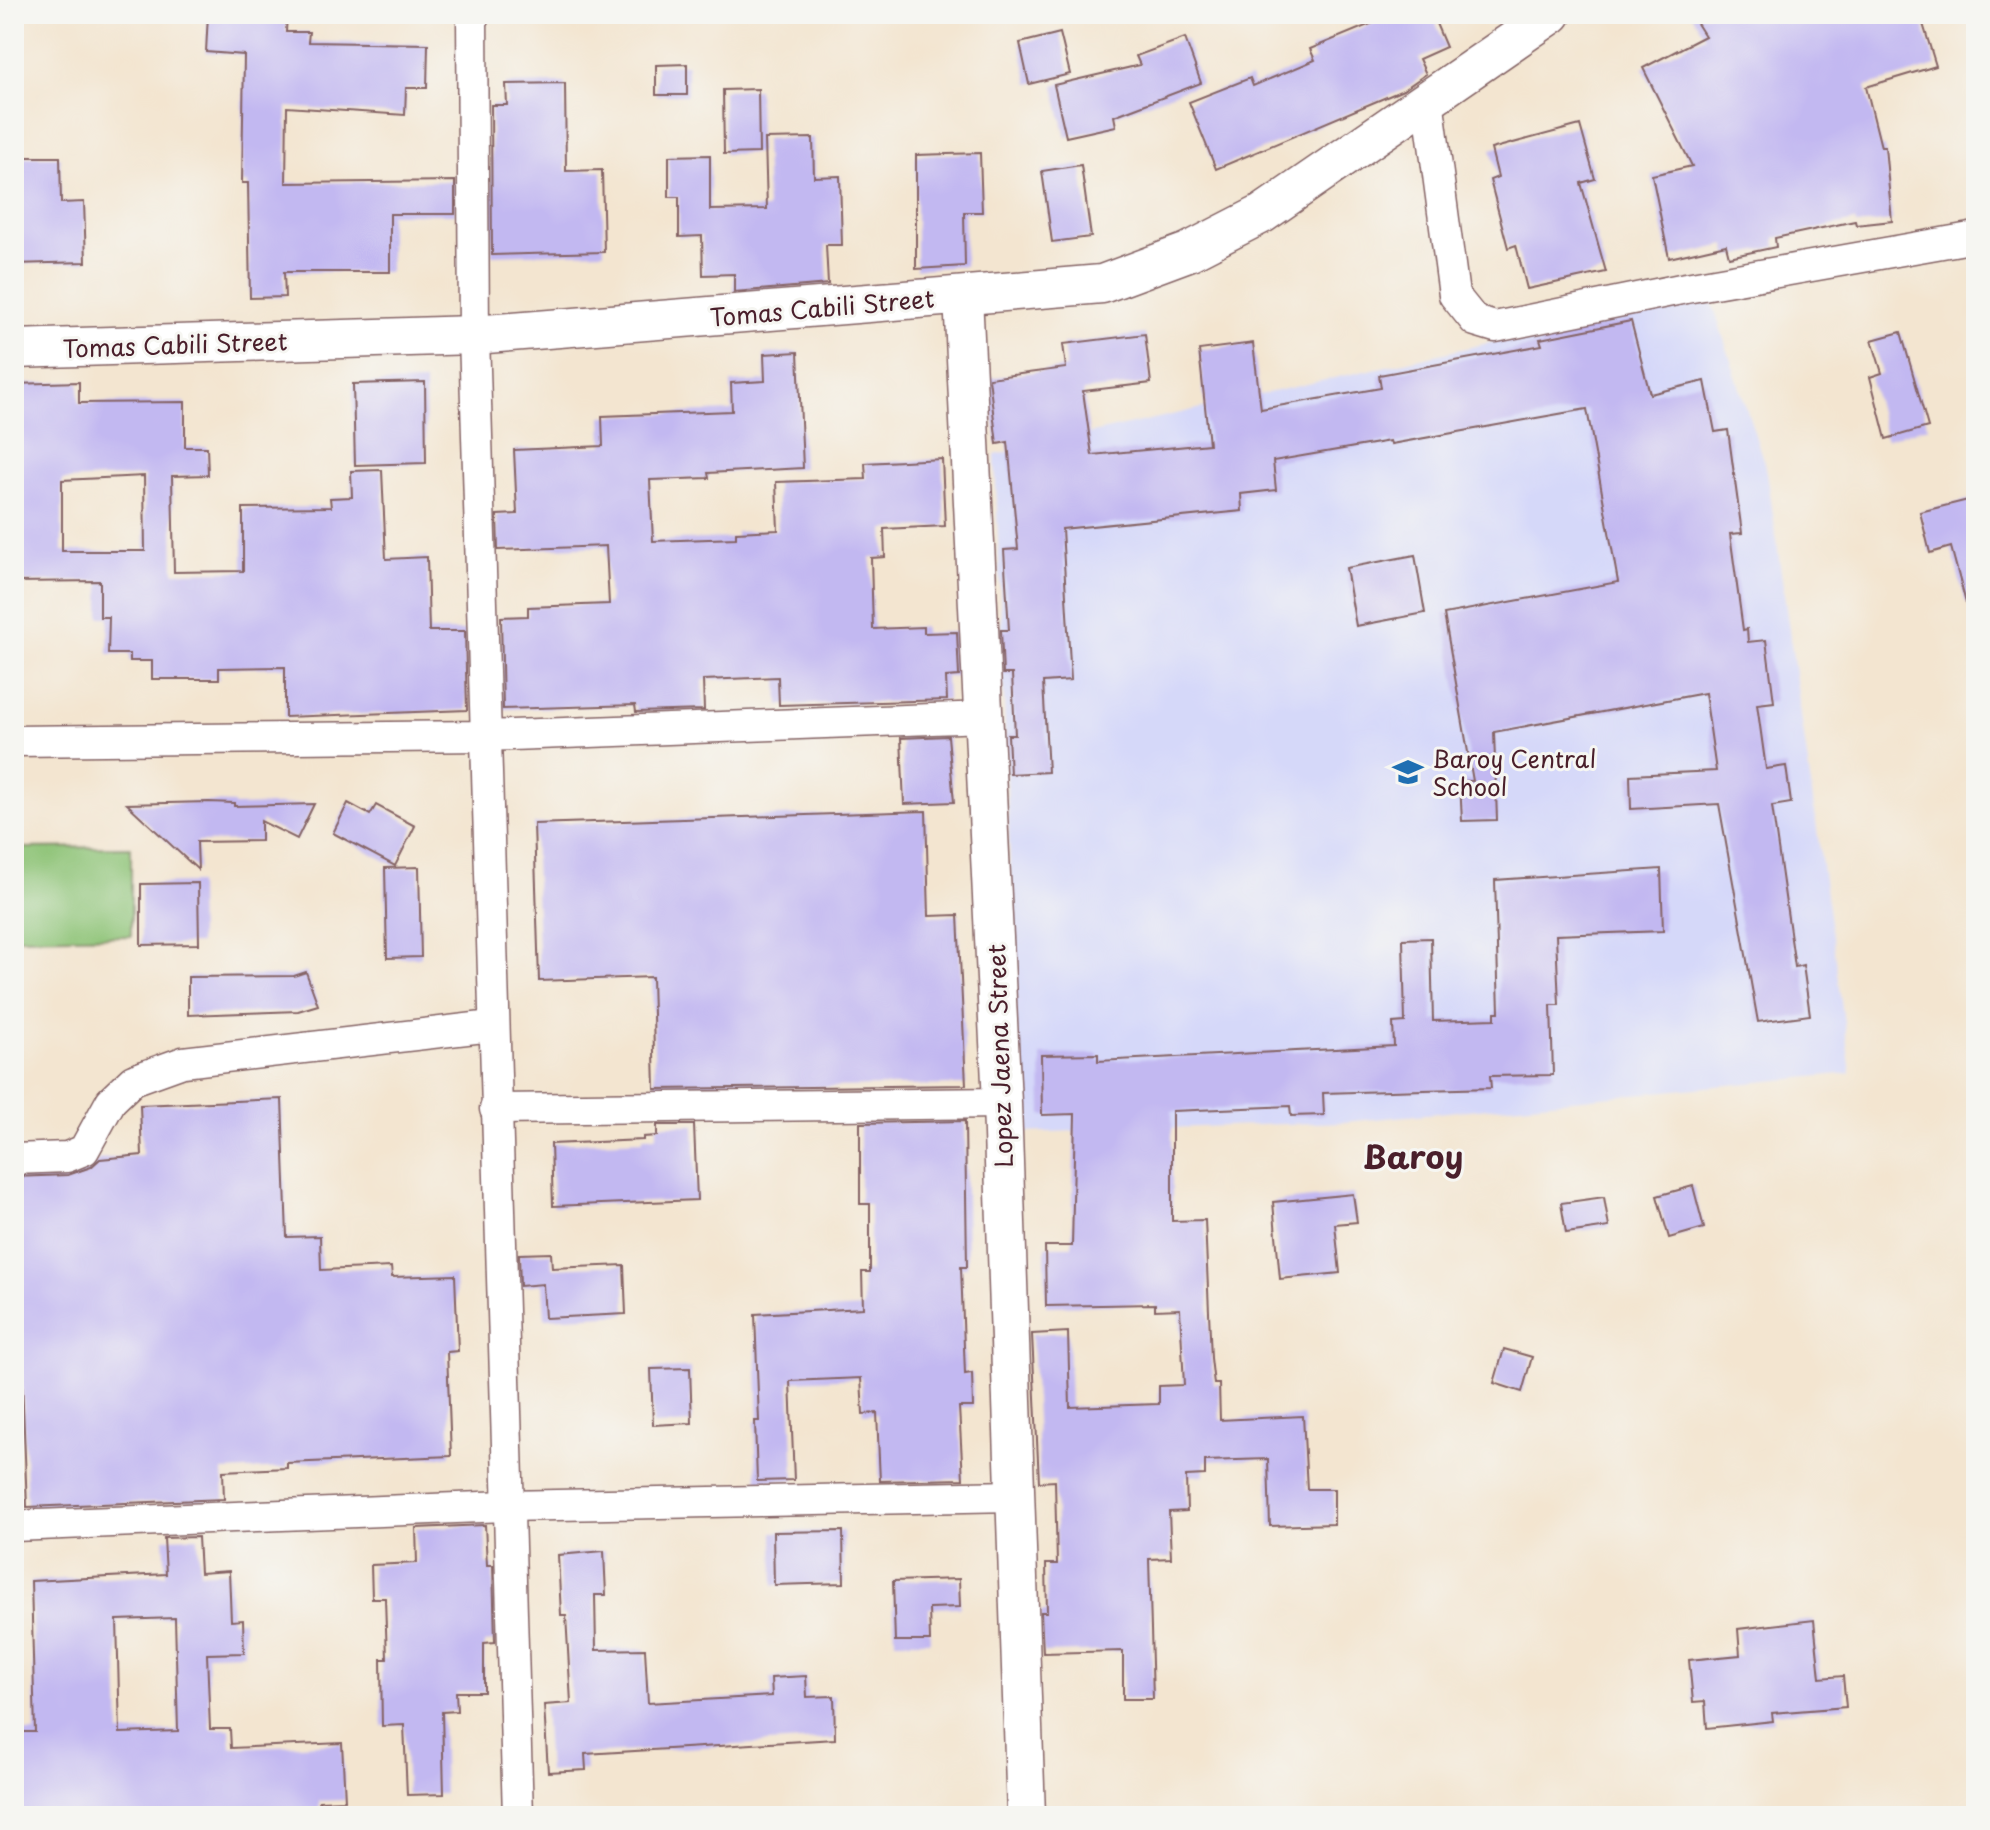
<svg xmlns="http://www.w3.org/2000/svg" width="1990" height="1830" font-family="'Playpen Sans',sans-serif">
  <rect width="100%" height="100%" fill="#f6f6f2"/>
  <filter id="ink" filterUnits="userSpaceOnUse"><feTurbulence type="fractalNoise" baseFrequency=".0125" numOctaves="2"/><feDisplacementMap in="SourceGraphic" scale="16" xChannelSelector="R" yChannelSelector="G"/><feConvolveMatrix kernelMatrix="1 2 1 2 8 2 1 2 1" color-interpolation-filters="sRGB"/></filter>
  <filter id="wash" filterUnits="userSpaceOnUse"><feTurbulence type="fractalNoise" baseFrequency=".006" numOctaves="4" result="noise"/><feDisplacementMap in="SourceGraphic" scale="32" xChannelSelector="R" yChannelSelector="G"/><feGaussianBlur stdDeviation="1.8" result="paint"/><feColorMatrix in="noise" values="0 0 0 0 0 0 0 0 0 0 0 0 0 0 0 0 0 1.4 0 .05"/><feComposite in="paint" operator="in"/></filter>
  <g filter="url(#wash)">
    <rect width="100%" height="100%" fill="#f3e5d0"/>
    <path fill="#d5d8f9" d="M1709,293l58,179 84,601 -507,49 -324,11 -25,-678z"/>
    <path fill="#8dc376" stroke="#6c7150" stroke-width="2" d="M131,847v89l-117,2v-90z"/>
    <g id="blocks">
      <g fill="#c2b8f1" fill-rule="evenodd">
        <path d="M208,14h79l-1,18h23l-1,10 120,2 -1,44h-21l-1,27 -118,-8 -1,76 169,-2v33h-65v58h-106l1,25 -35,1 -2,-115h-6l2,-128 -38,-3z"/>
        <path d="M1375,14h57l14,33 -27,12 7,15 -23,16 -187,79 -27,-67 61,-24 3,8 62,-26 -5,-11 68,-28z"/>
        <path d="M1691,14h229l16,52 -70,21 15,60h4l7,74 -36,4 -1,-4 -80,17 1,9 -47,10 -3,-12 -57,13 -17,-83 40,-9 -49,-98 62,-32z"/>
        <path d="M1060,33l10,41 -41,10 -9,-41z"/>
        <path d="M1185,38l16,45 -87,33 2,10 -50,11 -12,-52 86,-20 -4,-9z"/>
        <path d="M687,64v31h-31v-30z"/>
        <path d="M565,83l1,88 36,-1 2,82 -112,3 -1,-150h16l-1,-21z"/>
        <path d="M758,89l1,64 -35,1 -1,-64z"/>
        <path d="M1580,125l15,54 -14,4 25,89 -79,17 -11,-44 -8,3 -18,-68 8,-3 -7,-28z"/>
        <path d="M813,138l1,39 26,-1 2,69h-16l2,39 -94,8v-18l-31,1 -1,-39 -23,1v-40h-10v-41l41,-1v55l57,-1 -2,-70z"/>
        <path d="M980,153l2,59h-18l1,54 -49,3v-114z"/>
        <path d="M14,157h46l1,46 23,-1 2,60 -72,2z"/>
        <path d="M1081,165l10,72 -39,5 -10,-71z"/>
        <path d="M1631,321l19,73 55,-13 10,51 13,-2 14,103 -12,1 13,96 4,-1 1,13 18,-2 8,62 -17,2 9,65 20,-3 5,37 -19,3 23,161 8,-2 7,50 -52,7 -39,-218 -88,5 -1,-34 86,-4 -11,-78 -211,39 3,88 -35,1 -2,-40h13l-29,-167 174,-32 -31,-173 -196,35 -1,-3 -117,20 3,29 -35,4 1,17 -180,18 9,151 -28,2 5,90 -38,2 -2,-39h7l-3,-61h-9l-2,-44h8l-5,-80 14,-1 -10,-107 -11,2 -8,-66 77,-10 -3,-24 82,-10 6,49 -68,8 9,64 117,-11 -10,-94 54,-7 8,66 120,-21 -2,-13 163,-30 -2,-6z"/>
        <path d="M1901,332l27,95 -42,12 -16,-62 12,-4 -10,-33z"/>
        <path d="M798,352l5,116 -95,5 1,5 -59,2 3,61 83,-3v-6l42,-2 -2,-48 90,-3 -1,-16 77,-4 3,67 -61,3 1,28 -14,1 2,71 51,-2v6l33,-1 2,44 -13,1 1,23 -168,5 -1,-28 -75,3 1,30 -68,2 -1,-7 -132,4 -2,-92 27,-1v-9l81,-3 -3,-58 -108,4 -1,-35 20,-1 -3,-64 89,-4 -1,-30 130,-5 -1,-28 34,-2 -1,-27z"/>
        <path d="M79,382v21l106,-1v45h22l1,28 -36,1 2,96 69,-1v-63l88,-1 -1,-9 22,-1 -1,-26 31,-1 4,89 41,-2 2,74h36l2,79 -182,7v-50l-66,1v11h-67v-18h-22v-7h-22l1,-37h-9v-36l-86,1v-198zM144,476l1,75h-83v-71z"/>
        <path d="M425,382l1,81 -71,2 -2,-81z"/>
        <path d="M1976,498v103l-10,2 -15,-56 -21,6 -10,-41z"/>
        <path d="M1415,555l10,58 -69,13 -10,-58z"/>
        <path d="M948,736l6,66 -50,2 -3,-66z"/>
        <path d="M209,802l25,1v3l80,-2 -17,35 -36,-18v20l-64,1 1,28 -71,-66z"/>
        <path d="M348,803l22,12 6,-10 39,21 -20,40 -62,-33z"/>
        <path d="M926,811l3,105 29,-1 8,170 -311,4 -3,-112 -113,4 -5,-157z"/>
        <path d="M419,867l2,90 -34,1 -2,-90z"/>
        <path d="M1661,869l2,62 -107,4 3,70h-8l2,70 -63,1 1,12 -168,5 1,22 -33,1 -1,-10 -118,5v110l33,-1 6,138 3,26h5l1,36 83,-4 4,73h27v35l-64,2 -2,-67 -63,2v14l-19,1 1,35 -18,1 2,46 -22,1 4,140h-30v-48l-80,2 -2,-41h6l-1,-48h11l-2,-83 -16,1 -7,-148 36,-2 2,75 89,-3v-18l25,-1 -4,-76 -25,1v-6l-109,2 -1,-60h27l3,-132 -33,1 -1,-60 57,-1v7l296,-15 -1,-23 12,-1 -2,-83 28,-1 2,83 62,-2v-7h4l-4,-132z"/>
        <path d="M198,883l1,61 -58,1v-61z"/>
        <path d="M306,972l12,33 -20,6 -110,4v-38l106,-1z"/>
        <path d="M282,1099l5,138 33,-1 1,34 70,-3 1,10 63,-2 3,76 -11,1 4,104 -164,7v5l-64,3 1,28 -197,8 -13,-330 54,-2 23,-8 9,-8 42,-4 -2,-50z"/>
        <path d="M965,1121l2,146h-6l4,107 7,-1 1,34h-14l4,72 -83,2 -3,-68 -14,1 -2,-36 -71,3 4,99 -37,1 -2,-60h4l-4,-107 108,-6 -1,-36h8v-68h-10v-81z"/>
        <path d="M657,1125h37l3,75 -144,6 -2,-62 92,-4v-3l14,-1z"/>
        <path d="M1693,1186l11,42 -35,10 -12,-42z"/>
        <path d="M1353,1194l4,28 -22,2 5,49 -60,6 -7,-77z"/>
        <path d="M1604,1197l5,30 -43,6 -5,-30z"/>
        <path d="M551,1253l1,15 72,-3 2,49 -81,4 -2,-34 -23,2 -1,-32z"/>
        <path d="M1504,1349l28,8 -10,35 -28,-9z"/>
        <path d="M690,1368l2,55 -39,2 -2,-56z"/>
        <path d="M485,1525l2,40h6l2,77 -11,1v49h-28l1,19 -15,1 2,82 -37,1 -3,-70 -22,1 -1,-67h6l-2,-61h-13l-1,-33 46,-2 -1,-35z"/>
        <path d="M843,1531l1,52 -70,2 -1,-53z"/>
        <path d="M198,1537l2,36 29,-2 2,50 12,-1 1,33 -37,1 3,75h20l1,19 111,-5 3,57 -26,1 1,15h-306v-84h21l-4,-151 135,-7 -2,-36zM175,1618l3,113 -58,2 -3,-113z"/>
        <path d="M604,1551l2,44h-11l1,55 49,-1 3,54 124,-7 -1,-18 35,-2 1,21 27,-1 1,43 -250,15 1,16 -38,2 -4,-67 27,-2 -5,-88h-5l-3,-60z"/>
        <path d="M959,1579l1,28 -31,1 1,33h-35l-2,-60z"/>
        <path d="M1814,1620l6,58 23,-2 3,31 -74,6 1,8 -66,7 -2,-27 -12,1 -4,-42 51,-5 -2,-26z"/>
      </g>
    </g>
  </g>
  <g filter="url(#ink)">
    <use href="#blocks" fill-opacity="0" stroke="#856465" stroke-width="2"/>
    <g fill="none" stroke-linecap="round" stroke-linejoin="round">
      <g stroke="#856465" stroke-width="33">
        <g id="minor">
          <path d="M472,14l2,321 44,1481"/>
          <path d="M1428,99l26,196 21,26 20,6 191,-39 290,-51"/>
          <path d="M14,741l471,-5 500,-19"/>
          <path d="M495,1109l507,-6"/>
          <path d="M14,1159l53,-2 17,-7 27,-49 22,-21 50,-18 309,-36"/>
          <path d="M14,1526l492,-20 508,-10"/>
        </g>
      </g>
      <g stroke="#856465" stroke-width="41">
        <g id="tertiary">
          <path d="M963,296l39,807 24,713"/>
          <path d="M14,349l460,-14 628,-51 86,-32 74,-38 290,-200"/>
        </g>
      </g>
      <use href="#minor" stroke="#fff" stroke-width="30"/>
      <use href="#tertiary" stroke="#fff" stroke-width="38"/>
    </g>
  </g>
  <defs>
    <g id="school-bare" transform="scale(2.4)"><path d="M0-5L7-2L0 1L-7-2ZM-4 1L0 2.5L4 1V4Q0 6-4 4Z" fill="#1f6fb2" stroke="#f6f6f2" stroke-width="2.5" paint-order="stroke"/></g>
  </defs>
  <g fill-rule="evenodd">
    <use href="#school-bare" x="1408" y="772"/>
  </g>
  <g text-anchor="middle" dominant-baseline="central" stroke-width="6" stroke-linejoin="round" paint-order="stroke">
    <g font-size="24" fill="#4a1f2b" stroke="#f6f6f2">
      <text transform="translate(822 307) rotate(-5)">Tomas Cabili Street</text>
      <text transform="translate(175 344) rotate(-2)">Tomas Cabili Street</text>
      <text transform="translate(999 1056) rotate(-92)">Lopez Jaena Street</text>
    </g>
    <g font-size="24" fill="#4a1f2b" stroke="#f6f6f2" text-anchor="start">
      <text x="1432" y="758">Baroy Central<tspan x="1432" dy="28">School</tspan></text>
    </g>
    <g font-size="32" font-weight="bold" fill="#4a1f2b" stroke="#f6f6f2">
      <text x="1413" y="1156">Baroy</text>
    </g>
  </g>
  <rect width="1990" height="1830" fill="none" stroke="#f6f6f2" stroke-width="48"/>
</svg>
